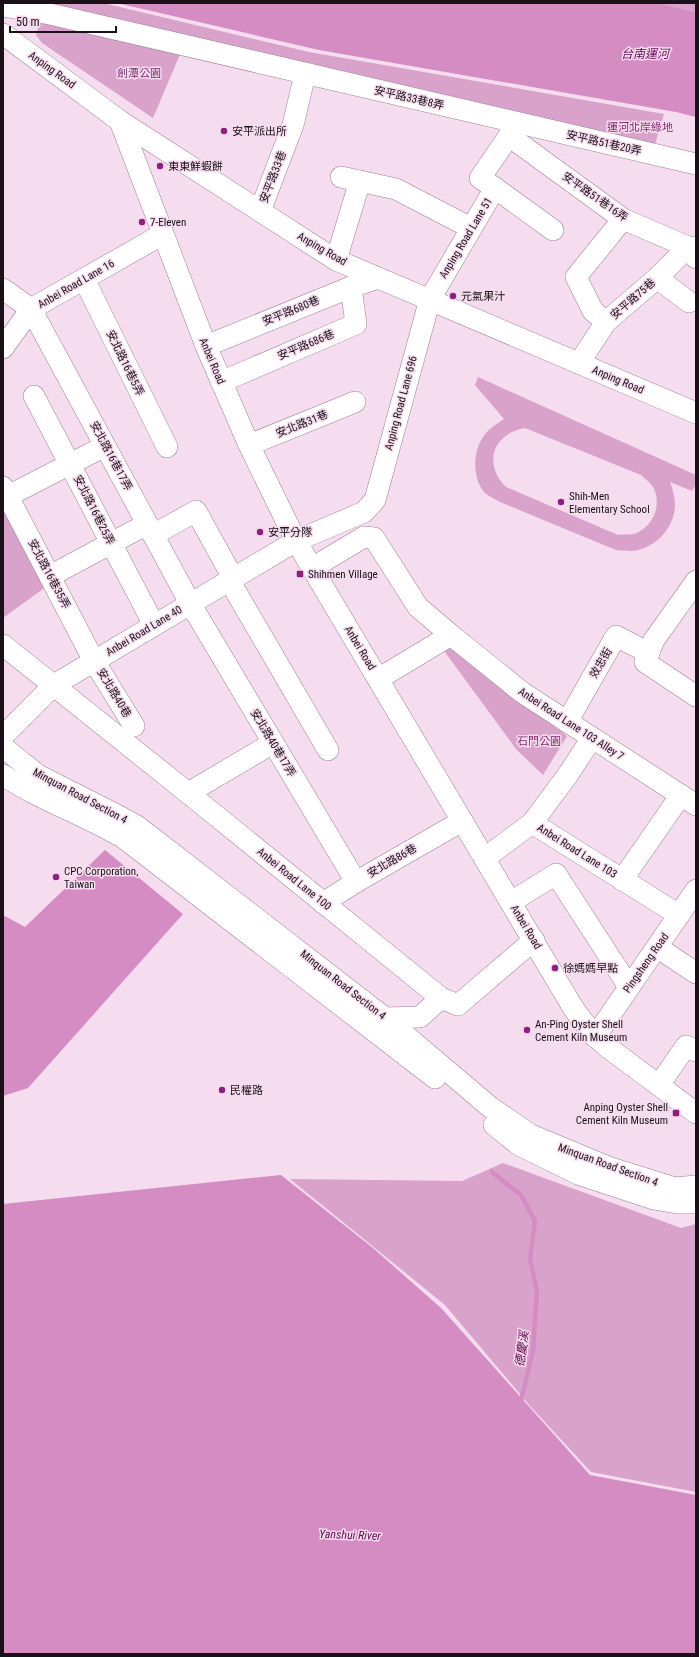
<svg xmlns="http://www.w3.org/2000/svg" width="699" height="1657" font-family="'Roboto Condensed','Noto Sans TC',sans-serif">
  <rect width="100%" height="100%" fill="#f5dcee"/>
  <g fill="#d8a2ca" fill-rule="evenodd">
    <path d="M30,3h73l206,49 355,62 -10,34z"/>
    <path d="M650,3h46v11z"/>
    <path d="M44,20l137,32 -28,66 -111,-75 -6,-8 3,-10z"/>
    <path d="M478,377l218,98v9l-4,7 -22,-9c3,8 5,16 5,24 -1,21 -17,39 -37,44 -6,2 -15,0 -22,0l-116,-48c-5,-3 -12,-6 -16,-10 -12,-15 -11,-40 -1,-55 6,-9 14,-13 21,-18l-29,-34zM525,428l116,47c3,3 7,6 10,9 13,18 3,43 -17,50 -4,1 -11,0 -16,1l-112,-48c-23,-23 -14,-53 19,-59z"/>
    <path d="M3,502l44,84 -44,32z"/>
    <path d="M449,647l118,89 -24,39 -27,-26 -74,-101z"/>
    <path d="M503,1163l178,65 15,-4v268l-105,-20 -61,-66 -85,-101 -155,-126 172,2z"/>
  </g>
  <g fill="#d48cc3">
    <path d="M117,3h540l39,10v104l-20,-5 -357,-62z"/>
    <path d="M105,850l78,64 -155,174 -25,8v-181l22,12z"/>
    <path d="M281,1175l92,73 68,60 149,167 106,20v159h-693v-450z"/>
  </g>
  <g fill="none" stroke-linecap="round" stroke-linejoin="round">
    <path stroke="#d48cc3" stroke-width="4.5" d="M492,1172l29,23 14,26 -5,38 7,32 -4,60 -13,54"/>
    <g stroke="#9a8394" stroke-width="22">
      <g id="minor">
        <path d="M3,6l47,8 646,150"/>
        <path d="M3,34l117,87 216,139 360,153"/>
        <path d="M120,121l86,225 43,99 47,96 276,465c10,15 20,28 34,40l90,67"/>
        <path d="M509,136l114,83 65,28 8,11"/>
        <path d="M341,177l55,12 75,39"/>
        <path d="M495,188l58,42"/>
        <path d="M260,211l33,-86 12,-51"/>
        <path d="M336,260l24,-79"/>
        <path d="M657,278l32,24"/>
        <path d="M84,279l83,168"/>
        <path d="M3,289l28,20 159,294 166,279"/>
        <path d="M606,322l-13,-11 -17,-34 47,-58"/>
        <path d="M206,346l145,-59 27,-9"/>
        <path d="M3,348l28,-39 132,-75"/>
        <path d="M579,363l27,-41 51,-44 31,-31 8,1"/>
        <path d="M221,382l135,-58 -5,-37"/>
        <path d="M34,396l120,229"/>
        <path d="M249,445l106,-43"/>
        <path d="M3,487l91,174 40,65"/>
        <path d="M8,496l97,-50"/>
        <path d="M153,535l43,-24 37,67"/>
        <path d="M312,568l52,-31 10,1 44,69 33,28 72,58 173,112"/>
        <path d="M50,576l97,-52"/>
        <path d="M229,580l99,170"/>
        <path d="M696,581l-42,59 -9,22 51,34"/>
        <path d="M3,645l185,148 253,205 17,7 76,-65"/>
        <path d="M378,679l73,-44"/>
        <path d="M567,722l49,-86 33,17"/>
        <path d="M3,736l51,-51 242,-144 68,-29 11,-12 55,-201 65,-111 -15,-10 29,-42 4,-14"/>
        <path d="M3,747l35,28 75,38 24,13 248,192 105,89 41,28 77,32 67,21 21,-2"/>
        <path d="M3,775c38,26 83,40 122,64l310,239"/>
        <path d="M188,793l85,-50"/>
        <path d="M532,823l35,-47 25,-38"/>
        <path d="M485,858l47,-35 147,92"/>
        <path d="M622,880l59,-85"/>
        <path d="M511,902l45,-28 73,113"/>
        <path d="M323,903l33,-21 106,-61"/>
        <path d="M657,947l39,26"/>
        <path d="M381,1022l4,-4 35,-1 21,-19"/>
        <path d="M595,1037l101,-147"/>
        <path d="M659,1085l27,-39 10,5"/>
        <path d="M494,1125l25,20 59,29 76,25 23,4h19"/>
      </g>
    </g>
    <use href="#minor" stroke="#fff" stroke-width="21"/>
  </g>
  <g fill="#901e7e" stroke="#f5dcee" stroke-width="1.5">
    <circle cx="224" cy="131" r="4"/>
    <circle cx="160" cy="166" r="4"/>
    <circle cx="142" cy="222" r="4"/>
    <circle cx="453" cy="296" r="4"/>
    <circle cx="561" cy="502" r="4"/>
    <circle cx="260" cy="532" r="4"/>
    <rect x="296" y="570" width="8" height="8" rx="2"/>
    <circle cx="56" cy="877" r="4"/>
    <circle cx="555" cy="968" r="4"/>
    <circle cx="527" cy="1030" r="4"/>
    <circle cx="222" cy="1090" r="4"/>
    <rect x="672" y="1109" width="8" height="8" rx="2"/>
  </g>
  <g text-anchor="middle" dominant-baseline="central" stroke-width="3" stroke-linejoin="round" paint-order="stroke">
    <g font-size="11" fill="#191117" stroke="#f5dcee">
      <text transform="translate(52 70) rotate(36)">Anping Road</text>
      <text transform="translate(409 98) rotate(13)">安平路33巷8弄</text>
      <text transform="translate(604 143) rotate(13)">安平路51巷20弄</text>
      <text transform="translate(273 177) rotate(-69)">安平路33巷</text>
      <text transform="translate(595 197) rotate(35)">安平路51巷16弄</text>
      <text transform="translate(466 238) rotate(-59)">Anping Road Lane 51</text>
      <text transform="translate(322 249) rotate(30)">Anping Road</text>
      <text transform="translate(76 284) rotate(-30)">Anbei Road Lane 16</text>
      <text transform="translate(633 299) rotate(-41)">安平路75巷</text>
      <text transform="translate(291 311) rotate(-22)">安平路680巷</text>
      <text transform="translate(306 345) rotate(-23)">安平路686巷</text>
      <text transform="translate(212 361) rotate(67)">Anbei Road</text>
      <text transform="translate(125 363) rotate(64)">安北路16巷5弄</text>
      <text transform="translate(618 380) rotate(23)">Anping Road</text>
      <text transform="translate(401 403) rotate(-75)">Anping Road Lane 696</text>
      <text transform="translate(302 424) rotate(-22)">安北路31巷</text>
      <text transform="translate(111 456) rotate(62)">安北路16巷17弄</text>
      <text transform="translate(94 510) rotate(63)">安北路16巷25弄</text>
      <text transform="translate(49 574) rotate(62)">安北路16巷35弄</text>
      <text transform="translate(144 631) rotate(-31)">Anbei Road Lane 40</text>
      <text transform="translate(360 648) rotate(59)">Anbei Road</text>
      <text transform="translate(601 663) rotate(-60)">效忠街</text>
      <text transform="translate(114 693) rotate(59)">安北路40巷</text>
      <text transform="translate(571 724) rotate(33)">Anbei Road Lane 103 Alley 7</text>
      <text transform="translate(273 743) rotate(59)">安北路40巷17弄</text>
      <text transform="translate(80 796) rotate(28)">Minquan Road Section 4</text>
      <text transform="translate(577 851) rotate(32)">Anbei Road Lane 103</text>
      <text transform="translate(392 861) rotate(-30)">安北路86巷</text>
      <text transform="translate(294 879) rotate(39)">Anbei Road Lane 100</text>
      <text transform="translate(526 927) rotate(59)">Anbei Road</text>
      <text transform="translate(646 963) rotate(-55)">Pingsheng Road</text>
      <text transform="translate(343 985) rotate(38)">Minquan Road Section 4</text>
      <text transform="translate(608 1165) rotate(20)">Minquan Road Section 4</text>
    </g>
    <g font-size="11" fill="#802c71" stroke="#f5dcee">
      <text x="139" y="73">劍潭公園</text>
      <text x="640" y="127">運河北岸綠地</text>
      <text x="539" y="741">石門公園</text>
    </g>
    <g font-size="11" fill="#191117" stroke="#f5dcee" text-anchor="start">
      <text x="232" y="131">安平派出所</text>
      <text x="168" y="166">東東鮮蝦餅</text>
      <text x="150" y="222">7-Eleven</text>
      <text x="461" y="296">元氣果汁</text>
      <text x="569" y="496">Shih-Men<tspan x="569" dy="13">Elementary School</tspan></text>
      <text x="268" y="532">安平分隊</text>
      <text x="308" y="574">Shihmen Village</text>
      <text x="64" y="871">CPC Corporation,<tspan x="64" dy="13">Taiwan</tspan></text>
      <text x="563" y="968">徐媽媽早點</text>
      <text x="535" y="1024">An-Ping Oyster Shell<tspan x="535" dy="13">Cement Kiln Museum</tspan></text>
      <text x="230" y="1090">民權路</text>
      <text x="668" y="1107" text-anchor="end">Anping Oyster Shell<tspan x="668" dy="13">Cement Kiln Museum</tspan></text>
    </g>
    <g font-size="12" font-style="italic" fill="#600653" stroke="#f5dcee">
      <text x="645" y="54">台南運河</text>
      <text transform="translate(522 1349) rotate(-82)">德慶溪</text>
      <text transform="translate(350 1535) rotate(2)">Yanshui River</text>
    </g>
  </g>
  <rect width="699" height="1657" fill="none" stroke="#191117" stroke-width="8"/>
  <path d="M10 26v6h106v-6" fill="none" stroke="#191117" stroke-width="2"/>
  <text x="16" y="26" font-size="12" fill="#191117" stroke="#f5dcee" stroke-width="3" paint-order="stroke">50 m</text>
</svg>
